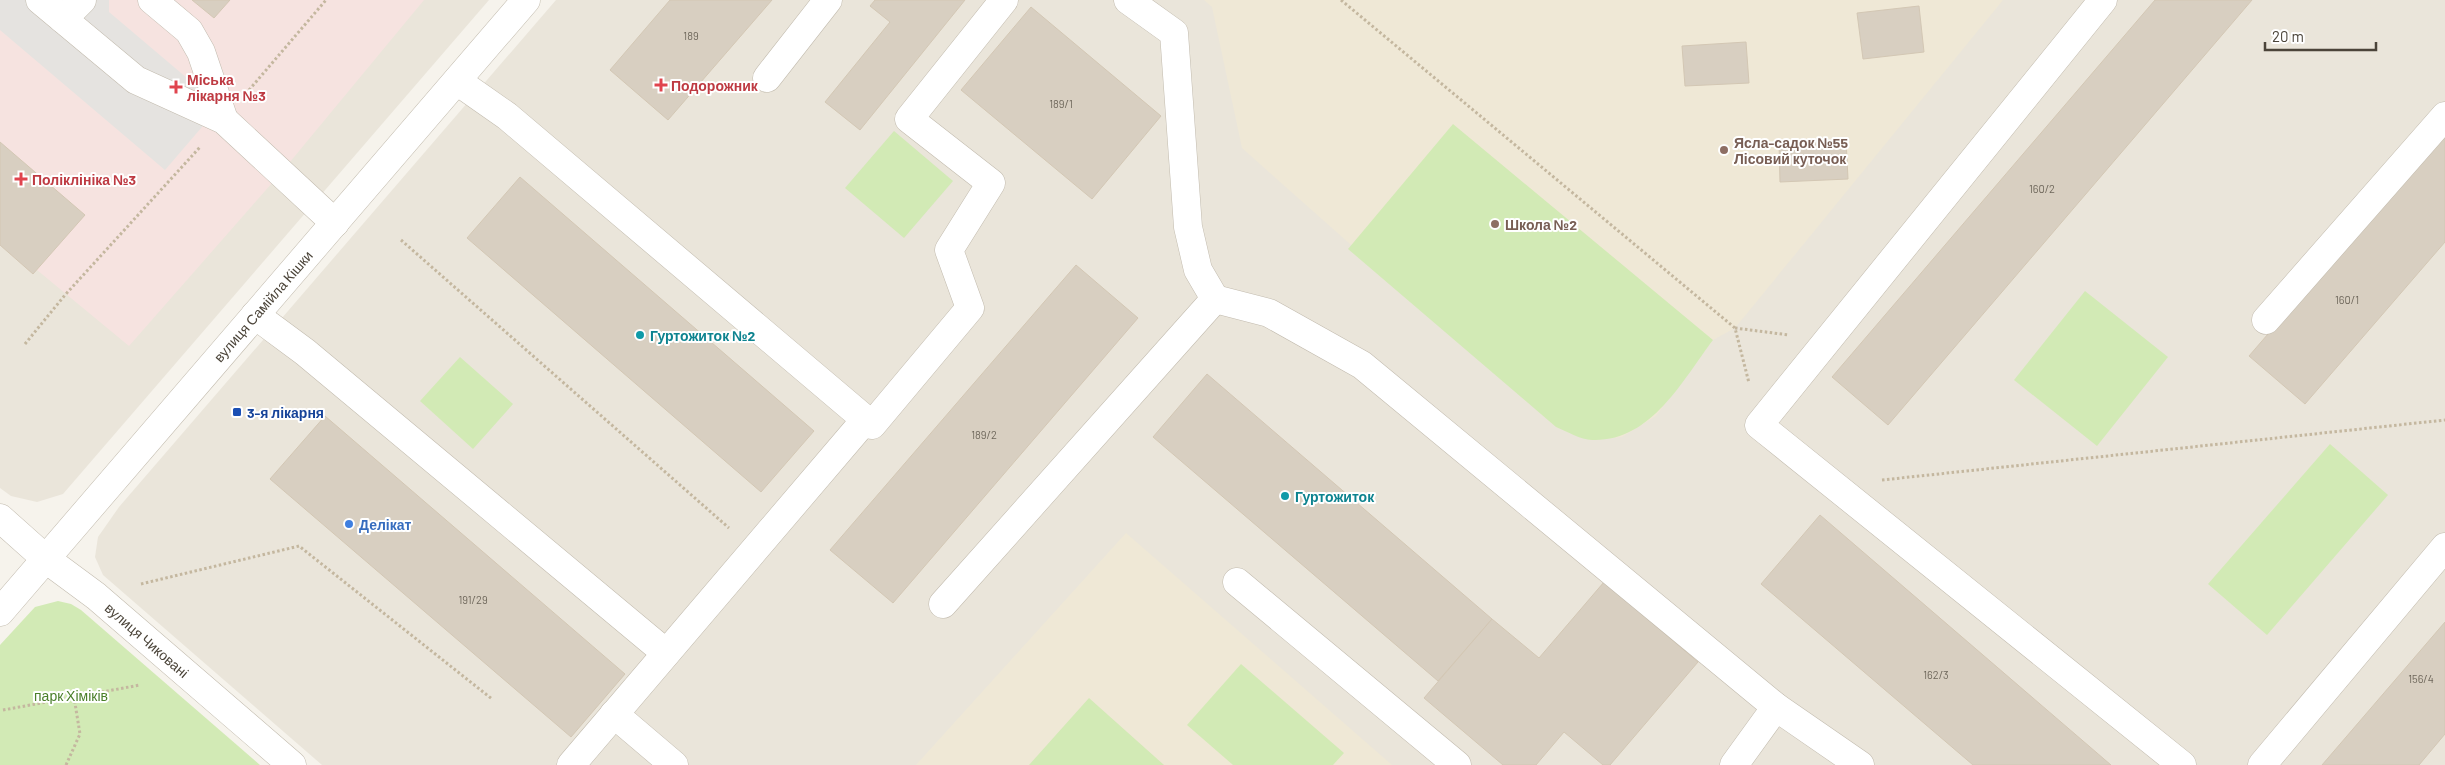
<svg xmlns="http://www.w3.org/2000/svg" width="2445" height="765" font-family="Barlow,sans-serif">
  <rect width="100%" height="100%" fill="#f6f3ec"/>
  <g fill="#eae5da">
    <path d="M0,0h489l-426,494 -26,8 -26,-6 -11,-8z"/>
    <path d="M556,0h1889v765h-2123l-219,-190 -8,-18 3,-20 21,-30z"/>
  </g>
  <g fill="#efe8d6">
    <path d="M1204,0h799l-268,328 -22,12 -57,76 -34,21 -32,3 -34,-13 -314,-279 -30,-141z"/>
    <path d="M1126,533l266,232h-476z"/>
  </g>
  <path fill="#f6e3e0" d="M0,0h424l-144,174 -151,172 -92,-76 -4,4 -33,-29z"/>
  <g fill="#d2eab5">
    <path d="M1453,124l260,216c-31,41 -62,102 -121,100 -11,0 -26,-9 -36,-13l-208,-178z"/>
    <path d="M894,131l59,50 -49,57 -59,-50z"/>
    <path d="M2085,291l83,66 -71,89 -83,-66z"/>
    <path d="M460,357l53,47 -40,45 -53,-48z"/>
    <path d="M2330,444l58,51 -121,140 -59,-51z"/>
    <path d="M58,601l13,3 10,6 179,155h-260v-120l35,-38z"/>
    <path d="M1241,664l103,89 -11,12h-100l-46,-40z"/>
    <path d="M1089,698l75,67h-135z"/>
  </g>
  <path fill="#e5e3e0" d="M0,0h109v12l111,94 -55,64 -165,-140z"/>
  <g fill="#d8cfc1" stroke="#d3c7b4">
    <path d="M192,0h38l-16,18z"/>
    <path d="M670,0h102l-104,120 -58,-50z"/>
    <path d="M875,0h90l-105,130 -35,-28 65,-80 -20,-16z"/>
    <path d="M2155,0h97l-364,425 -56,-48z"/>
    <path d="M1919,6l5,46 -61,7 -6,-46z"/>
    <path d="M1031,7l130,109 -69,83 -131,-109z"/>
    <path d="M1746,42l3,41 -64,3 -3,-40z"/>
    <path d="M2445,129v113l-140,162 -56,-48z"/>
    <path d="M1846,139l2,40 -68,3 -1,-40z"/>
    <path d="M0,142l85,73 -52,59 -33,-29z"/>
    <path d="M520,177l294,254 -53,61 -294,-254z"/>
    <path d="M1076,265l62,53 -245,285 -63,-53z"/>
    <path d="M1207,374l285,245 -54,62 -285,-244z"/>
    <path d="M325,416l300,258 -54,63 -301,-258z"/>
    <path d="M1820,515l291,250h-138l-212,-181z"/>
    <path d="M1604,582l94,80 -88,103h-7l-39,-33 -28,33h-33l-79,-67 68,-79 47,39z"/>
    <path d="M2445,622v112l-26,31h-97z"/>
  </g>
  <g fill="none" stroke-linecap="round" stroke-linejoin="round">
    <g stroke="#c2bbae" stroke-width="29">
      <g id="minor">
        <path d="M40,0l96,80 88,40 111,103"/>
        <path d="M152,0l37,31 12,21 23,68"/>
        <path d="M1128,0l46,33 14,194 10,43 17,29 54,14 93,52 414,342"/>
        <path d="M2103,0l-344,425 423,340"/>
        <path d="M63,19l19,-19"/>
        <path d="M767,78l61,-78"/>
        <path d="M457,81l50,35 365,309 98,-117 -21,-58 42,-67 -82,-64 95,-119"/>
        <path d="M255,315l50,37 361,301"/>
        <path d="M2266,320l179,-204"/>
        <path d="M0,518l46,41 50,37 196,169"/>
        <path d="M1237,582l220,183"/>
        <path d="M943,604l272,-305"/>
        <path d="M0,612l526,-612"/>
        <path d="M614,714l60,51"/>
        <path d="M571,765l295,-346"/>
        <path d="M1734,765l42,-58 84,58"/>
        <path d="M2262,765l183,-218"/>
      </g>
    </g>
    <g stroke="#c4b79f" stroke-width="3" stroke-dasharray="2.5 2.5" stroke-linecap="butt">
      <path d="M1341,0l394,328 14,55"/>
      <path d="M249,90l77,-90"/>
      <path d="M401,240l328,288"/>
      <path d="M1735,328l54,7"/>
      <path d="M25,344l40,-49 136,-149"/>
      <path d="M1882,480l563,-60"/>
      <path d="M141,584l158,-38 193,153"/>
      <path d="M3,710l137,-25"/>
      <path d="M66,765l14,-31 -6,-37"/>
    </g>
    <use href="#minor" stroke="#fff" stroke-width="28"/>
  </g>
  <g fill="#e0444e" stroke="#fff" stroke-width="2">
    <path d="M658.5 77.5h5v5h5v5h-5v5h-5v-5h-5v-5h5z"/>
    <path d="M173.5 79.5h5v5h5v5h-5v5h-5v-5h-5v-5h5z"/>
    <path d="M18.5 171.5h5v5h5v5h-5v5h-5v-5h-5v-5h5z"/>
  </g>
  <g fill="#8d6e63" stroke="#fff" stroke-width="2">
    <circle cx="1724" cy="150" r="5"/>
    <circle cx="1495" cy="224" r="5"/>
  </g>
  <g fill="#0f9aa8" stroke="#fff" stroke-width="2">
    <circle cx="640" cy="335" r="5"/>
    <circle cx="1285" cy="496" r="5"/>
  </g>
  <rect fill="#1a4fb4" stroke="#fff" stroke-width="2" x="232" y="407" width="10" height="10" rx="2.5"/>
  <circle fill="#3f7fe0" stroke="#fff" stroke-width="2" cx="349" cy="524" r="5"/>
  <g text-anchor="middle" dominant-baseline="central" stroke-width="4" stroke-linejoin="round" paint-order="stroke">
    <g font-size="11" fill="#6e675b">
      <text x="691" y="35">189</text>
      <text x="1061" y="103">189/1</text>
      <text x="2042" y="188">160/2</text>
      <text x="2347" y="299">160/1</text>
      <text x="984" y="434">189/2</text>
      <text x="473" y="599">191/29</text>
      <text x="1936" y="674">162/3</text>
      <text x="2421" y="678">156/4</text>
    </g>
    <g font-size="14" font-weight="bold" fill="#be3a42" stroke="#fff" text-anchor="start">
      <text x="187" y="79">Міська<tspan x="187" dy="16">лікарня №3</tspan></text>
      <text x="671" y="85">Подорожник</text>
      <text x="32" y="179">Поліклініка №3</text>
    </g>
    <g font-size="14" font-weight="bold" fill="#785e54" stroke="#fff" text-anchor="start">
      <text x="1734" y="142">Ясла-садок №55<tspan x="1734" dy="16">Лісовий куточок</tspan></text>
      <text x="1505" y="224">Школа №2</text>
    </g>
    <g font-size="14" fill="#4b4439" stroke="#fff">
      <text transform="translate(263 306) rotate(-49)">вулиця Самійла Кішки</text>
      <text transform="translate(147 640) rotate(41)">вулиця Чиковані</text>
    </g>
    <g font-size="14" font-weight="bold" fill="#0d838f" stroke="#fff" text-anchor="start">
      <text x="650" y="335">Гуртожиток №2</text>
      <text x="1295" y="496">Гуртожиток</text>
    </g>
    <g font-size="14" font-weight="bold" fill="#164399" stroke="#fff" text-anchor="start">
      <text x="247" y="412">3-я лікарня</text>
    </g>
    <g font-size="14" font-weight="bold" fill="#366cbe" stroke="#fff" text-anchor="start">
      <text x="359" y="524">Делікат</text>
    </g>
    <g font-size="14" fill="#4a7f2a" stroke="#fff">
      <text x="71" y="695">парк Хіміків</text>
    </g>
  </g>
  <path d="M2265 42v8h111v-8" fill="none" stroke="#4b4439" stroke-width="2.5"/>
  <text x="2272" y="42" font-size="15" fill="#4b4439" stroke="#ffffff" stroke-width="4" paint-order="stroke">20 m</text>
</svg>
